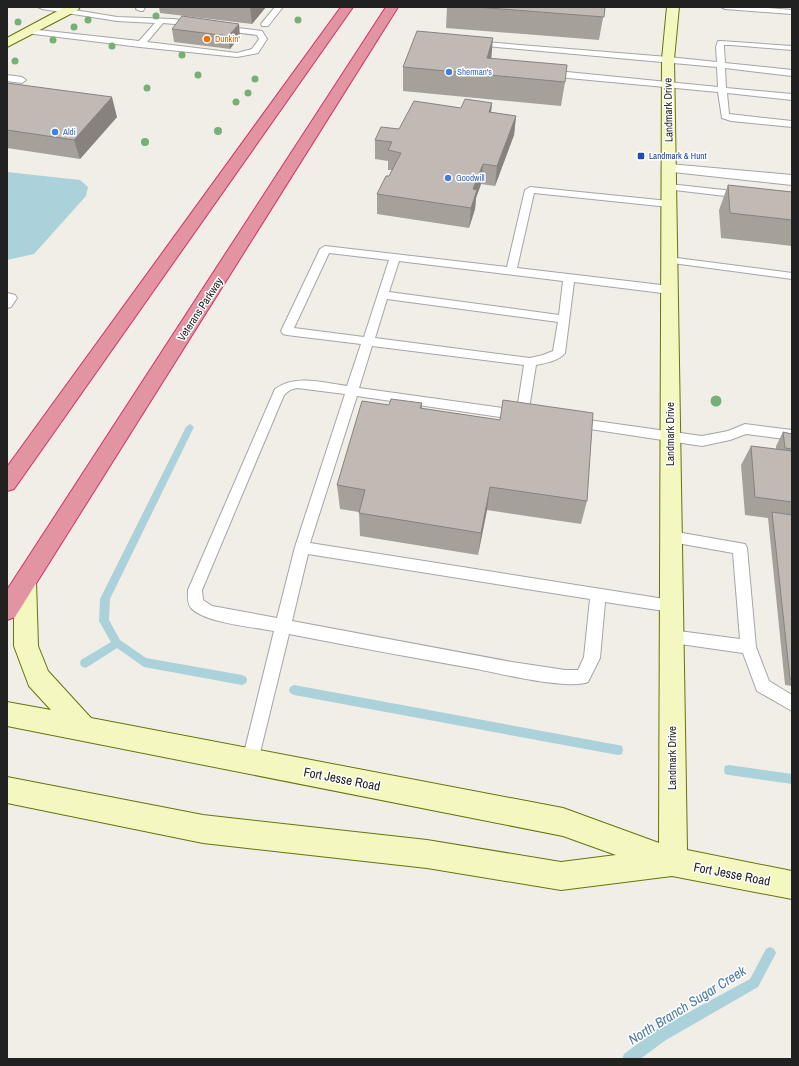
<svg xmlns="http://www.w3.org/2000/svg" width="799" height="1066" font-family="'Archivo Narrow',sans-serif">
  <rect width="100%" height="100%" fill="#f1eee8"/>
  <path fill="#abd1db" d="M7,172l73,8 8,7 -2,9 -52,58 -27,6z"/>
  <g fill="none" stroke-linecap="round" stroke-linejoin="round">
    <g fill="#abd1db" fill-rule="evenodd">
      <path d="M190,424l4,3 -84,172 -1,21 11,20 26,18 96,17 4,2 1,3 -1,3 -4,2 -98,-18 -27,-19 -28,18 -4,2 -4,-2 -1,-3 1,-3 30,-18 -12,-21 1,-22 86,-172z"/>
      <path d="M294,685l324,60 4,1 1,4 -1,4 -4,1 -324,-60 -4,-2 -1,-3 1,-3z"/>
      <path d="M729,765l63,9v10l-63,-9 -4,-1 -1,-4 1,-4z"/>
      <path d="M770,947l4,2 2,4 -18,34 -92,53 -26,19h-18l2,-5 32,-24 94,-51 16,-30z"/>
    </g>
    <g stroke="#a5a5a5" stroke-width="2">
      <g id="lane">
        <path d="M38,7h18l61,10 56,2 24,3 4,2 -4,2 -34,-3 -16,19 90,11 15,-4 7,-10 -2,-4 -39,-5 -1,-2 4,-2 41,5 5,8 -9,14 -21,4 -97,-10 -114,-14v-4h3l110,12 16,-18 -38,-2 -75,-12z"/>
        <path d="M137,7h8l-2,4h-3l-4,-2z"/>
        <path d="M275,7h8l-15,19h-6l-1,-2z"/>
        <path d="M721,7h34l37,3v4l-67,-5z"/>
        <path d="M472,41l196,16 49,5 -1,-15 2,-6h3l71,5v4l-61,-5h-7v2l1,16 67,7v6l-67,-8 1,20 66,6v6l-65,-7 2,21 63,7v6l-61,-6 -9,-3 -4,-26 -171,-16 -4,-3 4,-3 171,17 -1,-20 -242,-22h-3z"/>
        <path d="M7,75l15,2 4,3 -4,3 -15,-2z"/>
        <path d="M669,184l73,8 5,3 -5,3 -76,-9 -2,-2 2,-2z"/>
        <path d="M530,187l139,14 5,3 -5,3 -135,-14 -17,75 153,18 4,2 2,2 -2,2 -4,2 -96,-12 -9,71c-6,8 -20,10 -29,12l-8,50 -2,3 -6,2 -163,-24 -47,147 361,57 5,1 2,5 -2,5 -5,1 -66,-10 -5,56 -12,24c-21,8 -87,-8 -111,-13 -63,-11 -126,-23 -188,-35l-31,127 -2,6 -6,2 -6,-2 -2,-6 32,-130c-21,-4 -69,-8 -83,-23 -4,-5 -3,-12 -3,-18l87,-201c21,-15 48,-6 72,-3l14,-42 -74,-9 -4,-1 -2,-3 39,-82 5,-3 182,21 18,-77zM329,253l60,7 -25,77 -70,-9zM399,261l164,20 -4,34 -170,-23zM387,299l171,23 -5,29 -10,4 -13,3 -155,-20zM372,346l152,19 -7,45 -158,-22zM297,388l48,6 -50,153 -18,71 -65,-12 -9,-6 -1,-10 82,-195 6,-5zM308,554l282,45 -6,58 -6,13h-13l-53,-8 -220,-41z"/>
        <path d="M669,257l123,16v6l-127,-17 -1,-2z"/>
        <path d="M7,293l8,2 2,3 -6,9 -4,1z"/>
        <path d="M574,418l128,18 26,-5 17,-7 47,6v10l-46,-6 -16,6 -28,6 -132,-20 -2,-3 2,-3z"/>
        <path d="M671,531l74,13 2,4 9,99 13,34 23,14v16l-35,-20 -14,-38 -77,-11 -3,-5 3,-5 5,-2 69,9 -7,-86 -67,-12 -2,-4 2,-4z"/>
      </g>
    </g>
    <g stroke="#a5a5a5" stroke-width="2">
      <path id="street" d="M669,164l123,11v10l-128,-14 -2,-3 2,-3z"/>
    </g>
    <g stroke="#69740b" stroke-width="2">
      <g id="secondary">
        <path d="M65,7h15l-2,3 -71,37v-9z"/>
        <path d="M667,7h12l-5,52 13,791 105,21v28l-120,-23 -111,14 -134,-22 -224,-25 -196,-40v-26l196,38 224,25 134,22 55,-7 -53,-19 -556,-110v-24l44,8 -22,-24 -15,-40v-64l3,-7 8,-3 8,3 3,7 2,64 10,25 43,47 472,90 96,35 3,-784z"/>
      </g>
    </g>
    <g stroke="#d23168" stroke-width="2">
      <g id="highway">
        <path d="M341,7h12l-339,482 -7,2v-24z"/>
        <path d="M386,7h12l-383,610 -8,3v-30z"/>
      </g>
    </g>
    <use href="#lane" fill="#fff" fill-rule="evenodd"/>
    <use href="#street" fill="#fff" fill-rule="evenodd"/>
    <use href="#secondary" fill="#f4f7c0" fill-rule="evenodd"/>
    <use href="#highway" fill="#e394a3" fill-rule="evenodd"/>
  </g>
  <g fill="#76af77">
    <circle cx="156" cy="16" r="3.5"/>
    <circle cx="88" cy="20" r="3.5"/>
    <circle cx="298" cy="20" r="3.5"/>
    <circle cx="18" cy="22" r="3.5"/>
    <circle cx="74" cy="27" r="3.5"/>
    <circle cx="53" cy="40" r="3.5"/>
    <circle cx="112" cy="46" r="3.5"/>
    <circle cx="182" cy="55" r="3.5"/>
    <circle cx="15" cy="61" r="3.5"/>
    <circle cx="198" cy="75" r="3.5"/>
    <circle cx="255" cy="79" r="3.5"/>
    <circle cx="147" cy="88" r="3.5"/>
    <circle cx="248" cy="93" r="3.5"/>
    <circle cx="236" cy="102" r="3.5"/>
    <circle cx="218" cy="131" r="4"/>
    <circle cx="145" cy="142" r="4"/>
    <circle cx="716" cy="401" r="5.5"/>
  </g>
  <g fill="#a6a09b">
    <path d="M159,7h107l-14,17 -92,-11z"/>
    <path d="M447,7h158l-6,33 -153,-12z"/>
    <path d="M172,29l68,7 -10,13 -56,-7z"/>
    <path d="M491,58l74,24 -4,24 -158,-15v-24z"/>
    <path d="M7,83l110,34 -37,42 -73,-11z"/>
    <path d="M492,103l-1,9 25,4 -2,19 -19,51 -14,-2 -5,14 -1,11 -6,19 -92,-14v-20l12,-18 3,-6h-4v-9l-13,-2v-19l24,-11 62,-21z"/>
    <path d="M728,185l64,7v54l-71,-8 -2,-28z"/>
    <path d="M422,403v5l165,93 -6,23 -94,-14 -9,45 -118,-19 -1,-24 -19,-3 -3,-24 52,-80z"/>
    <path d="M783,432l9,2v252l-7,-1 -17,-167 -23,-3 -4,-50 10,-19 25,3v-3z"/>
  </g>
  <g fill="#87827e">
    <path d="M250,7h16l-14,17z"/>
    <path d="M239,24l1,12 -10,13 -2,-13z"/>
    <path d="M493,38l-2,24 -4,-4z"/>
    <path d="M112,97l5,20 -37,42 -6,-19z"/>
    <path d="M492,103l-2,19 -1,-10z"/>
    <path d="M516,116l-2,19 -19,51 2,-20z"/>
    <path d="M483,164l-2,20 -5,14 -1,11 -6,19 4,-39z"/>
    <path d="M490,487l-3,23 -9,45 3,-22z"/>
  </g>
  <g fill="#c1bab4" stroke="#87827e">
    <path d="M476,7h129l-1,10z"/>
    <path d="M182,16l57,8 -11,12 -56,-7z"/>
    <path d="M417,31l76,7 -6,20 80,7 -2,17 -162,-15z"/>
    <path d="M7,83l105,14 -38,43 -67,-10z"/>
    <path d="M465,99l27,4 -3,9 27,4 -19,50 -14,-2 -10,25 4,1 -6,18 -94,-14 9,-18h3l12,-23 -13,-3 4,-8 -17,-2 6,-13 18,2 15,-28 47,7z"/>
    <path d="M728,185l64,7v28l-62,-7z"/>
    <path d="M391,399l31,4 -2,5 80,12 3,-20 90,13 -6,88 -97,-14 -9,46 -122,-20 6,-23 -28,-5 25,-84 27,4z"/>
    <path d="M783,432l9,2v15l-7,-1z"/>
    <path d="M751,446l41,5v51l-37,-5z"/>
    <path d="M772,512l20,3v165l-2,-1z"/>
  </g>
  <circle fill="#e8710a" stroke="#fff" stroke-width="1.5" cx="207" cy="39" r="4"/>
  <g fill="#3f7fe0" stroke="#fff" stroke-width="1.5">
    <circle cx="449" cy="72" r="4"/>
    <circle cx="55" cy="132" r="4"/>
    <circle cx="448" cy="178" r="4"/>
  </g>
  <rect fill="#1a4fb4" stroke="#fff" stroke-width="1.5" x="637" y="152" width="8" height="8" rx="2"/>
  <g text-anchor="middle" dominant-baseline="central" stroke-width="3" stroke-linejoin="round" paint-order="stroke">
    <g font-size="9" fill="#c56008" stroke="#fff" text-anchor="start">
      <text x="215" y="39">Dunkin'</text>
    </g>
    <g font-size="9" fill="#366cbe" stroke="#fff" text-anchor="start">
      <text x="457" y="72">Sherman's</text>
      <text x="63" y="132">Aldi</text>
      <text x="456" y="178">Goodwill</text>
    </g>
    <g font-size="9" fill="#164399" stroke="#fff" text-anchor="start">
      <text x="649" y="156">Landmark &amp; Hunt</text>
    </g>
    <g font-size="11" fill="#212121" stroke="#fff">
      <text transform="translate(668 110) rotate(-91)">Landmark Drive</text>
      <text transform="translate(200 309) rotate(-57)">Veterans Parkway</text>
      <text transform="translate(670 434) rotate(-90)">Landmark Drive</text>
      <text transform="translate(672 758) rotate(-90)">Landmark Drive</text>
    </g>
    <g font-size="13" fill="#212121" stroke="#fff">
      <text transform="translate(342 779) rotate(11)">Fort Jesse Road</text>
      <text transform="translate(732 874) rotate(11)">Fort Jesse Road</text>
    </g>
    <g font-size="14" font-style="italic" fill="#4e7aa4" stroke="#fff">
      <text transform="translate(687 1005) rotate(-32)">North Branch Sugar Creek</text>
    </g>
  </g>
  <rect width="799" height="1066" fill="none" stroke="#212121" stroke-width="16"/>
</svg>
